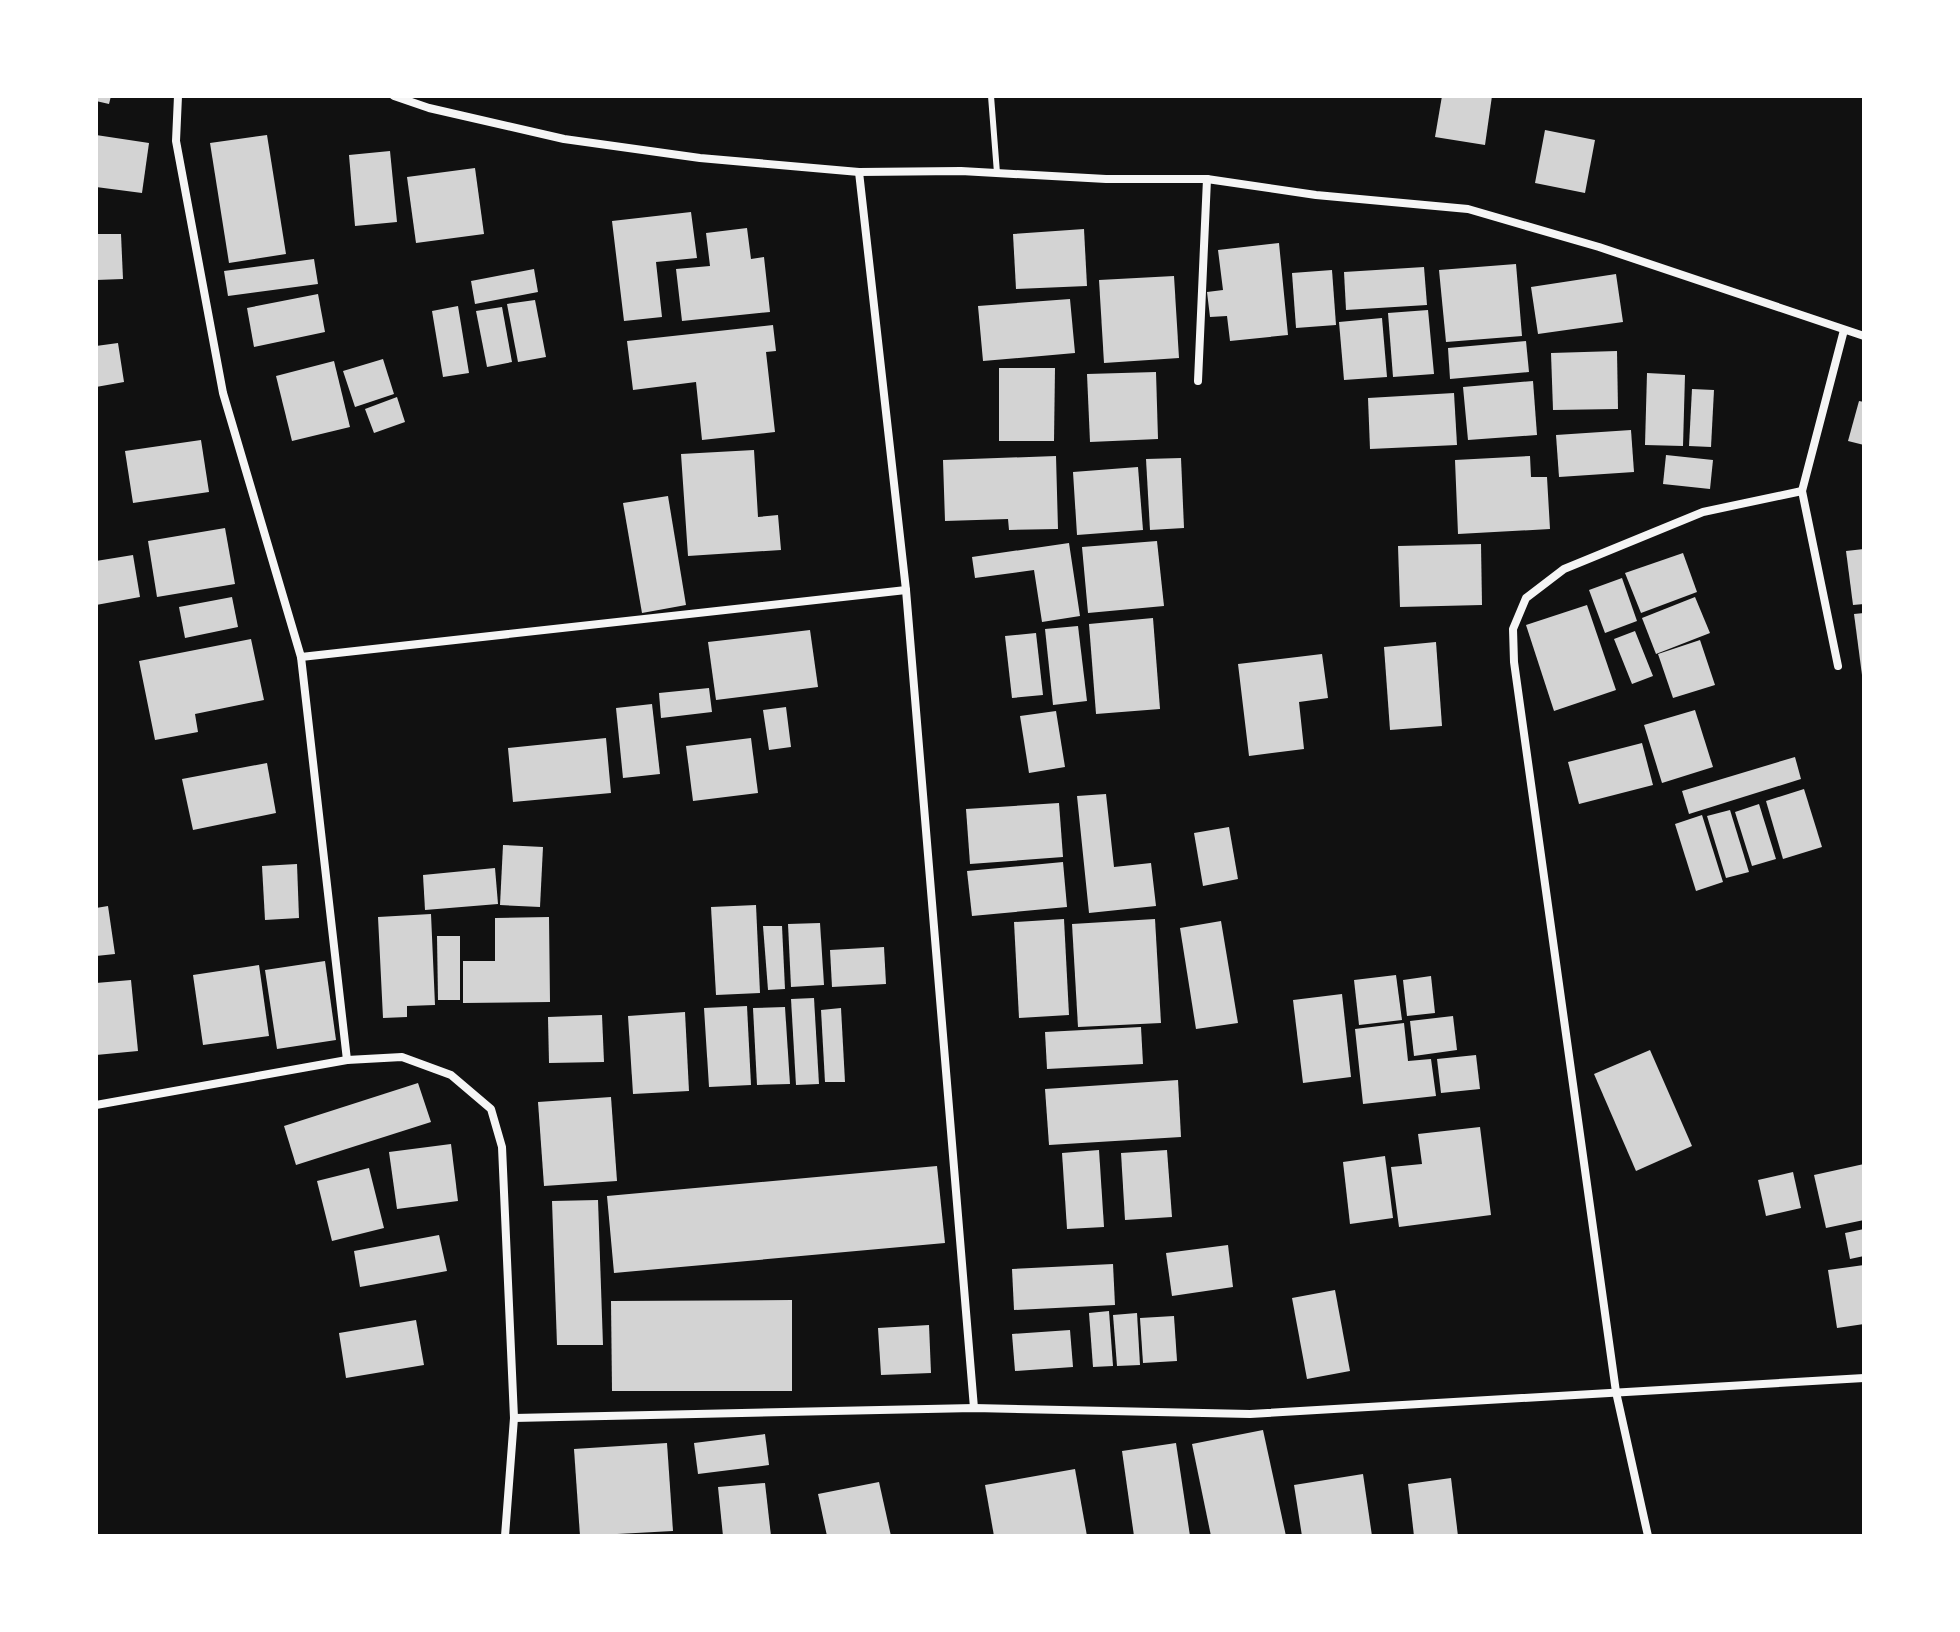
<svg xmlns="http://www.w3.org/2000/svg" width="1960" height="1632" font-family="Mulish,sans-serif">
  <rect width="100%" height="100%" fill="#111"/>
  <g fill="#d3d3d3">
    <path d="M96,96h15l-2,8 -13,-3z"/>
    <path d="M1442,96h50l-7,49 -50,-8z"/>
    <path d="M1545,130l50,10 -10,53 -50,-10z"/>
    <path d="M96,135l53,8 -7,50 -46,-6z"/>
    <path d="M267,135l19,119 -57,9 -19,-120z"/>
    <path d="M390,151l7,71 -42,4 -6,-71z"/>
    <path d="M475,168l9,66 -68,9 -9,-66z"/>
    <path d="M691,212l6,46 -41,4 6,55 -38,4 -12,-100z"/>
    <path d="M747,228l4,31 13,-2 6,55 -88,9 -6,-52 34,-3 -4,-33z"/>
    <path d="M1084,229l3,57 -71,3 -3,-55z"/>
    <path d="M96,234h25l2,45 -27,1z"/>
    <path d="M1279,243l9,92 -58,6 -3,-25 -17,1 -3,-25 16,-2 -5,-40z"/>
    <path d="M314,259l4,25 -90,12 -4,-25z"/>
    <path d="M1516,264l6,72 -76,6 -7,-72z"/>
    <path d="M1424,267l3,38 -81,5 -2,-38z"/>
    <path d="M534,269l4,23 -63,12 -4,-23z"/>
    <path d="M1332,270l4,55 -40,3 -4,-55z"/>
    <path d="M1616,274l7,48 -85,12 -7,-47z"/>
    <path d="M1174,276l5,82 -75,5 -5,-83z"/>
    <path d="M318,294l7,38 -71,15 -7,-39z"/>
    <path d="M1070,299l5,54 -92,8 -5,-55z"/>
    <path d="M535,300l11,57 -28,5 -11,-58z"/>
    <path d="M458,306l11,67 -26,4 -11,-66z"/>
    <path d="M502,307l10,55 -25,5 -11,-56z"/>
    <path d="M1428,310l6,64 -41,3 -5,-64z"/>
    <path d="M1382,318l5,59 -43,3 -5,-58z"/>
    <path d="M773,325l3,26 -10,1 9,80 -73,8 -6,-58 -63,8 -6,-49z"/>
    <path d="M1526,341l3,31 -79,7 -2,-31z"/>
    <path d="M118,343l6,39 -28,5v-41z"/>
    <path d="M1617,351l1,58 -65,1 -2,-57z"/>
    <path d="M383,359l11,35 -39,13 -12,-36z"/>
    <path d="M334,361l16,66 -58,14 -16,-65z"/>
    <path d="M999,368h56l-1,73h-55z"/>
    <path d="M1156,372l2,67 -68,3 -3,-68z"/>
    <path d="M1647,373l38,2 -2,71 -38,-1z"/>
    <path d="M1533,381l4,54 -69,5 -5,-53z"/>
    <path d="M1692,389l22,1 -3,57 -22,-1z"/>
    <path d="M1454,393l3,52 -87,4 -2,-51z"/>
    <path d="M397,397l8,25 -31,11 -9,-24z"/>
    <path d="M1859,401l5,1v43l-16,-4z"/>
    <path d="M1631,430l3,42 -75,5 -3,-42z"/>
    <path d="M201,440l8,52 -76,11 -8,-52z"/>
    <path d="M754,450l4,67 20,-2 3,35 -93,6 -7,-102z"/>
    <path d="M1666,455l47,5 -3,29 -47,-5z"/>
    <path d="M1056,456l2,73 -49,1 -1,-11 -63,2 -2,-61z"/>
    <path d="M1530,456l1,21h16l3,52 -92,5 -3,-74z"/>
    <path d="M1181,458l3,70 -34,2 -4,-71z"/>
    <path d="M1138,467l5,63 -66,5 -4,-63z"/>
    <path d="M668,496l18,109 -44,8 -19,-110z"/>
    <path d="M225,528l10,56 -78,13 -9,-56z"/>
    <path d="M1157,541l7,65 -76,7 -6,-66z"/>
    <path d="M1069,543l11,73 -38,6 -8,-52 -59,8 -3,-21z"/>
    <path d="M1481,544l1,61 -82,2 -2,-61z"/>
    <path d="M1864,549v55l-11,1 -7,-54z"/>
    <path d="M1683,553l14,39 -56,21 -16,-40z"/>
    <path d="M133,555l7,42 -44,8v-44z"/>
    <path d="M1622,578l15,43 -32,12 -16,-43z"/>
    <path d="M232,597l6,30 -53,11 -6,-31z"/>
    <path d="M1695,597l15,36 -54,21 -14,-36z"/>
    <path d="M1587,605l29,85 -62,21 -28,-86z"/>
    <path d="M1864,613v62h-2l-8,-61z"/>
    <path d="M1153,618l7,91 -64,5 -7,-90z"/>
    <path d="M1078,626l9,75 -34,4 -8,-76z"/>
    <path d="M810,630l8,57 -102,13 -8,-58z"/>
    <path d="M1635,631l18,45 -21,8 -18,-45z"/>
    <path d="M1036,633l7,62 -31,3 -7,-62z"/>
    <path d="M251,639l13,61 -69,14 3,18 -43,8 -16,-79z"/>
    <path d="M1700,640l15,45 -42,13 -15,-44z"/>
    <path d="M1436,642l6,84 -52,4 -6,-83z"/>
    <path d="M1322,654l6,44 -29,4 5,47 -55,7 -11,-92z"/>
    <path d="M709,688l3,24 -51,6 -2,-25z"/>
    <path d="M652,704l8,70 -37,4 -7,-70z"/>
    <path d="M786,707l5,40 -22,3 -6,-40z"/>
    <path d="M1695,710l18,57 -51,16 -18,-58z"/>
    <path d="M1056,711l9,56 -36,6 -9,-57z"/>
    <path d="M606,738l5,55 -98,9 -5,-54z"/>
    <path d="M751,738l7,55 -65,8 -7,-55z"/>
    <path d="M1642,743l11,42 -74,19 -11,-42z"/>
    <path d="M1795,757l6,22 -112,35 -7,-23z"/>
    <path d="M267,763l9,50 -83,17 -11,-51z"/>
    <path d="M1804,789l18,58 -39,12 -17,-58z"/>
    <path d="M1106,794l8,73 37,-4 5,43 -67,7 -12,-117z"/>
    <path d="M1059,803l4,54 -93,7 -4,-55z"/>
    <path d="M1759,804l17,55 -24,7 -17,-54z"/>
    <path d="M1730,810l19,62 -23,6 -19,-62z"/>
    <path d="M1702,815l21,67 -27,9 -21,-67z"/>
    <path d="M1229,827l9,52 -35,7 -9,-53z"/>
    <path d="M503,845l40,2 -3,60 -40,-2z"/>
    <path d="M1063,862l4,45 -95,9 -5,-45z"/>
    <path d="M297,864l2,54 -34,2 -3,-54z"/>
    <path d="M495,868l3,36 -73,6 -2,-35z"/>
    <path d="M756,905l4,88 -44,2 -5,-88z"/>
    <path d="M108,906l7,48 -19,2v-48z"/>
    <path d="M431,914l4,91 -28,1v11l-24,1 -5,-101z"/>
    <path d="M549,917l1,85 -87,1v-42h32v-43z"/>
    <path d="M1064,919l5,96 -50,3 -5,-96z"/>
    <path d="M1155,919l6,104 -83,4 -6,-103z"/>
    <path d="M1221,921l17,102 -42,6 -16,-101z"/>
    <path d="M820,923l4,62 -33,2 -3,-63z"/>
    <path d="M763,926h19l3,63 -17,1z"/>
    <path d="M437,936h23v64h-22z"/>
    <path d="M884,947l2,37 -54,3 -2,-37z"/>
    <path d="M325,961l11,79 -59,9 -12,-79z"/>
    <path d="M259,965l10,71 -66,9 -10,-70z"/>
    <path d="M1396,975l6,45 -43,5 -5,-45z"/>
    <path d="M1431,976l4,37 -28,3 -4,-36z"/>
    <path d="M131,980l7,71 -42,4v-72z"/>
    <path d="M1342,994l9,83 -48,6 -10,-83z"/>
    <path d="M814,998l5,86 -23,1 -5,-86z"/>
    <path d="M747,1006l4,79 -42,2 -5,-79z"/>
    <path d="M785,1007l5,77 -33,1 -4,-77z"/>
    <path d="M841,1008l4,74h-20l-4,-72z"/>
    <path d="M685,1012l4,79 -56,3 -5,-78z"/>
    <path d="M602,1015l2,47 -55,1 -1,-46z"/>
    <path d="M1453,1016l4,34 -43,6 -4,-35z"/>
    <path d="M1404,1023l4,38 23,-2 5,37 -73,8 -8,-75z"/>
    <path d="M1141,1027l2,37 -96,5 -2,-37z"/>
    <path d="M1650,1050l42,96 -56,25 -42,-97z"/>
    <path d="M1476,1055l4,34 -39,4 -4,-34z"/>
    <path d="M1178,1080l3,57 -132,8 -4,-56z"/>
    <path d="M418,1083l13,39 -135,43 -12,-39z"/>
    <path d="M611,1097l6,84 -73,5 -6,-84z"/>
    <path d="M1480,1127l11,88 -92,12 -8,-60 31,-3 -4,-30z"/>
    <path d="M451,1144l7,57 -61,8 -8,-57z"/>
    <path d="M1099,1150l5,77 -37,2 -5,-76z"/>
    <path d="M1167,1150l5,67 -47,3 -4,-67z"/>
    <path d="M1385,1156l8,62 -43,6 -7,-62z"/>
    <path d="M1864,1164v56l-38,8 -12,-53z"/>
    <path d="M937,1166l8,77 -331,30 -7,-77z"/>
    <path d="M369,1168l15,60 -52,13 -15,-60z"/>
    <path d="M1793,1172l8,36 -35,8 -8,-36z"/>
    <path d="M598,1200l5,145h-46l-5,-144z"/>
    <path d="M1864,1229v27l-14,3 -5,-26z"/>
    <path d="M439,1235l8,36 -87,16 -6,-36z"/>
    <path d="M1228,1245l5,42 -61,9 -6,-43z"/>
    <path d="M1113,1264l2,41 -101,5 -2,-41z"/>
    <path d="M1864,1265v59l-27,4 -9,-58z"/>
    <path d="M1335,1290l15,81 -43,8 -15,-81z"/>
    <path d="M792,1300v91h-180l-1,-90z"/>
    <path d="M1109,1311l4,55 -20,1 -4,-54z"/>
    <path d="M1137,1313l3,52 -23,1 -4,-51z"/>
    <path d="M1174,1316l3,45 -34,2 -3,-45z"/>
    <path d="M416,1320l8,45 -78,13 -7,-45z"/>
    <path d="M929,1325l2,48 -50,2 -3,-47z"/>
    <path d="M1070,1330l3,37 -58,4 -3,-37z"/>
    <path d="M1263,1430l23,106h-75l-19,-92z"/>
    <path d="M765,1434l4,31 -71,9 -4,-31z"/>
    <path d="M667,1443l6,88 -93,5 -6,-87z"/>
    <path d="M1176,1443l14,93h-56l-12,-85z"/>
    <path d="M1075,1469l12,67h-93l-9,-51z"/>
    <path d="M1363,1474l9,62h-70l-8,-51z"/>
    <path d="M1451,1478l7,58h-44l-6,-52z"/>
    <path d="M879,1482l12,54h-64l-9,-42z"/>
    <path d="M765,1483l6,53h-48l-5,-49z"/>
  </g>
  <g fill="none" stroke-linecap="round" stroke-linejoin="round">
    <path stroke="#f5f5f5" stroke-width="6" d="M991,96l6,77"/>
    <g stroke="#f5f5f5" stroke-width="8">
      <path d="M178,96l-2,45 47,252 78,264 605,-67"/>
      <path d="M394,96l35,12 135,31 136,19 159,14 102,-1 145,8h101l109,16 152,14 131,38 265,89"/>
      <path d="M859,172l47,418 68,818"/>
      <path d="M1198,381l9,-202"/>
      <path d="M301,657l46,403"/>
      <path d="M1838,666l-36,-175 42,-161"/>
      <path d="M96,1105l251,-45 55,-3 49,18 40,34 11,38 12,271 -9,118"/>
      <path d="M514,1418l460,-10 276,6 614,-36"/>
      <path d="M1648,1536l-32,-144 -102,-730 -1,-33 13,-31 38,-29 139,-57 99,-21"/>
    </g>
  </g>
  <rect width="1960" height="1632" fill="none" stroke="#ffffff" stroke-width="196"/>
</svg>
